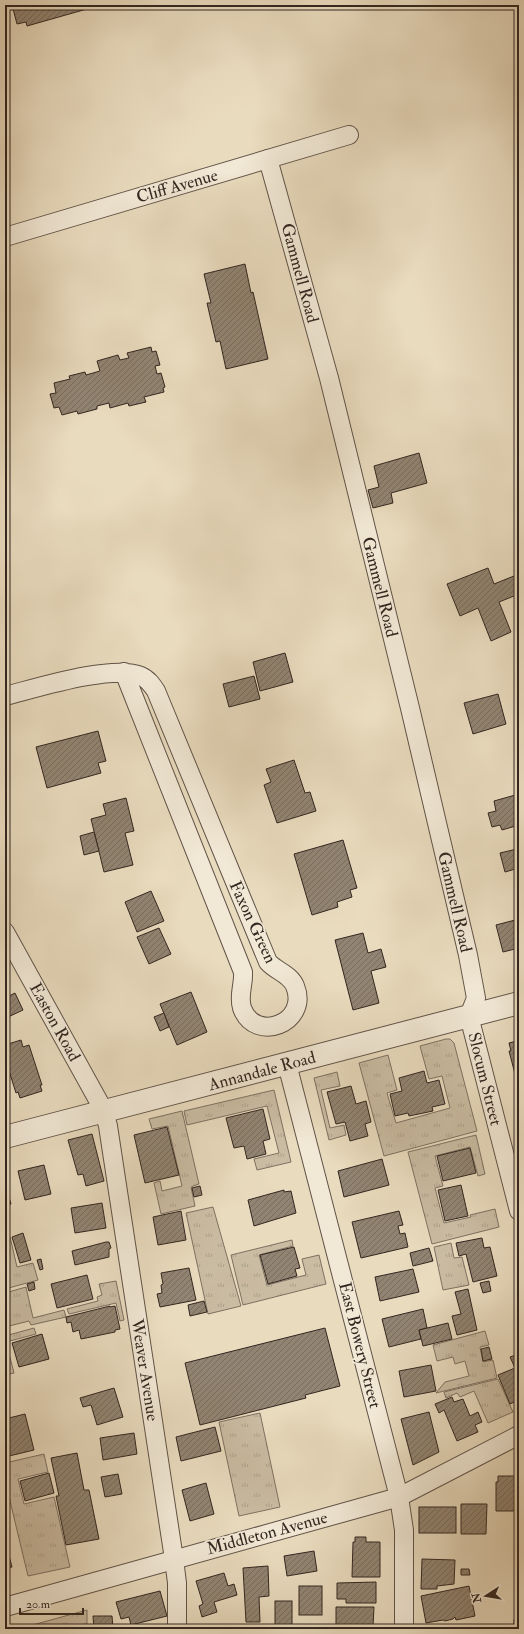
<svg xmlns="http://www.w3.org/2000/svg" width="524" height="1634" font-family="'IM FELL Double Pica',serif">
  <defs>
    <pattern id="grass-tufts" width="24" height="20" patternUnits="userSpaceOnUse"><rect width="24" height="20" fill="#cabca3"/><path d="M3 7l-1-3M5 7V3M7 7l1-3M15 17l-1-3M17 17v-4M19 17l1-3" fill="none" stroke="#aea18c"/></pattern>
    <pattern id="park-crowns" width="20" height="18" patternUnits="userSpaceOnUse"><rect width="20" height="18" fill="#cabca3"/><path d="M2 6a3 3 0 1 1 6 0M12 15a3 3 0 1 1 6 0" fill="none" stroke="#aea18c"/></pattern>
    <pattern id="building-hatch" width="6" height="6" patternUnits="userSpaceOnUse"><rect width="6" height="6" fill="#918472"/><path d="M-1 1l2-2M0 6l6-6M5 7l2-2" fill="none" stroke="#776c5d"/></pattern>
  </defs>
  <rect width="100%" height="100%" fill="#e9dbbe"/>
  <filter id="stains"><feTurbulence type="fractalNoise" baseFrequency=".005" numOctaves="4"/><feColorMatrix values="0 0 0 0 .2 0 0 0 0 .09 0 0 0 0 .02 0 0 0 .5 -.17"/></filter>
  <radialGradient id="worn" r=".72"><stop offset=".6" stop-color="#630" stop-opacity="0"/><stop offset="1" stop-color="#630" stop-opacity=".3"/></radialGradient>
  <g fill="url(#grass-tufts)" stroke="#7e7162">
    <path d="M446,1039h4l4,4 23,88 -93,25 -25,-93 29,-8 9,35 -10,3 9,30 54,-15 -8,-32 -13,3 -9,-33z"/>
    <path d="M337,1072l3,14 -19,4 9,38 14,-3 2,10 -17,5 -15,-62z"/>
    <path d="M274,1090l17,72 -34,8 -3,-11 25,-6 -12,-47 -80,19 -3,-14z"/>
    <path d="M182,1111l17,73 -8,3 4,19 -34,8 -7,-31 6,-2 2,10 20,-5 -14,-60 -16,3 -3,-10z"/>
    <path d="M476,1135l9,39 -7,2 -8,-29 -35,9 8,30 -8,2 9,35 27,-6 -1,-2 25,-6 4,18 -67,17 -24,-92z"/>
    <path d="M213,1207l28,99 -33,8 -22,-101z"/>
    <path d="M10,1237l7,30 16,-4 5,17 -33,9v-50z"/>
    <path d="M292,1240l1,6 -34,9 8,30 39,-10 -4,-16 17,-4 7,29 -83,21 -12,-50z"/>
    <path d="M451,1243l3,15 8,-1 7,28 -26,5 -9,-43z"/>
    <path d="M116,1281l8,39 -4,1 -4,-18 -47,11 -2,-5 31,-8 -1,-4 5,-2 -3,-11z"/>
    <path d="M26,1287l7,31 31,-8 2,7 -35,8 -2,-4 -24,6v-34z"/>
    <path d="M34,1328l2,6 -30,8 8,31 -9,2v-39z"/>
    <path d="M485,1331l4,14 -9,2 3,15 10,-2 4,18 -61,15 9,-11 24,-6 -4,-15 -10,3 -2,-7 -16,4 -4,-16z"/>
    <path d="M498,1379l15,33 -25,11 -14,-32 -14,6 -3,-4 -11,5 -2,-6z"/>
    <path d="M260,1413l20,94 -41,9 -20,-94z"/>
    <path d="M44,1454l4,18 -30,7 6,25 30,-7 16,70 -42,9 -23,-96v-17z"/>
  </g>
  <path fill="url(#park-crowns)" stroke="#7e7162" d="M87,1610v19h-69z"/>
  <g fill="url(#building-hatch)" stroke="#322620">
    <path d="M12,5h89l-74,21 -1,-4 -9,2z"/>
    <path d="M245,264l6,29 2,-1 15,67 -42,10 -6,-28 -4,1 -9,-39h4l-7,-29z"/>
    <path d="M151,347l1,5 4,-1 4,14 -5,1 2,8 4,-1 4,14 -2,1 1,4 -20,5 2,5 -17,4 -1,-3 -18,5 -1,-5 -12,3v3l-19,5 -1,-3 -15,4 -3,-8 -5,1 -4,-14 6,-1 -2,-10 16,-4 -1,-3 16,-4 1,3 14,-4 -3,-10 21,-6 2,5 9,-2 -2,-5z"/>
    <path d="M419,453l8,30 -36,10 2,10 -20,5 -5,-18 11,-3 -5,-21z"/>
    <path d="M488,568l6,16 20,-8 5,11v7l-20,8 12,30 -20,9 -13,-33 -18,8 -13,-32z"/>
    <path d="M285,653l8,29 -33,9 -7,-29z"/>
    <path d="M254,676l6,23 -31,8 -6,-23z"/>
    <path d="M498,694l8,30 -33,10 -9,-31z"/>
    <path d="M98,731l8,30 -8,2 3,10 -54,15 -11,-41z"/>
    <path d="M294,760l11,33 5,-1 6,19 -39,12 -13,-38 7,-3 -5,-13z"/>
    <path d="M519,794v31l-17,5 -2,-5 -8,2 -4,-14 8,-2 -2,-10z"/>
    <path d="M126,798l8,33 -9,2 8,32 -29,7 -13,-53 15,-4 -3,-11z"/>
    <path d="M94,832l5,19 -15,4 -4,-19z"/>
    <path d="M343,840l14,48 -7,2 2,7 -15,5 1,5 -26,8 -18,-61z"/>
    <path d="M517,849l2,19 -14,4 -5,-19z"/>
    <path d="M151,891l13,30 -27,11 -12,-30z"/>
    <path d="M519,919v29l-16,4 -7,-27z"/>
    <path d="M159,928l12,26 -22,10 -12,-27z"/>
    <path d="M363,933l5,20 13,-4 5,18 -15,4 8,32 -26,7 -18,-70z"/>
    <path d="M191,992l16,40 -30,13 -17,-41z"/>
    <path d="M15,993l8,17 -17,8 -1,-20z"/>
    <path d="M164,1013l5,14 -9,4 -6,-14z"/>
    <path d="M519,1034v43h-1l-1,-4 -2,1 -6,-23h2l-2,-8 8,-2 -2,-6z"/>
    <path d="M21,1040l2,7 6,-2 13,40h-2l2,6 -22,7 -2,-6 -2,1 -11,-35v-5l2,-1 -2,-7z"/>
    <path d="M424,1071l3,12 12,-3 6,24 -13,3 1,4 -24,5 -1,-3 -13,3 -5,-22 12,-3 -3,-13z"/>
    <path d="M351,1086l5,18 10,-3 5,21 -6,2 3,12 -18,5 -5,-19 -9,2 -9,-32z"/>
    <path d="M263,1109l7,30 -7,2 3,13 -19,5 -3,-13 -10,2 -8,-30z"/>
    <path d="M167,1127l12,48 -34,8 -11,-48z"/>
    <path d="M92,1134l12,47 -18,5 -3,-12 -5,1 -10,-35z"/>
    <path d="M470,1148l6,25 -33,8 -6,-25z"/>
    <path d="M382,1159l7,26 -45,12 -6,-26z"/>
    <path d="M44,1165l7,29 -26,6 -7,-29z"/>
    <path d="M5,1183l6,21 -6,2 2,8h-2z"/>
    <path d="M461,1185l7,31 -23,5 -7,-31z"/>
    <path d="M200,1186l2,9 -8,2 -2,-9z"/>
    <path d="M284,1190v2l7,-1 5,22 -42,13 -6,-26z"/>
    <path d="M102,1203l4,25 -31,5 -4,-25z"/>
    <path d="M181,1211l5,29 -28,5 -5,-28z"/>
    <path d="M399,1211l4,14 -5,1 2,8 5,-1 3,14 -47,11 -9,-36z"/>
    <path d="M23,1233l8,27 -11,3 -8,-26z"/>
    <path d="M482,1238l2,10 6,-1 7,29 -24,6 -7,-28 -7,2 -3,-13z"/>
    <path d="M106,1242h3l2,6 -2,1v8l-34,8 -3,-14z"/>
    <path d="M294,1247l6,21 -5,1 2,7 -29,8 -8,-29z"/>
    <path d="M429,1248l4,13 -20,5 -3,-13z"/>
    <path d="M41,1259l2,10 -3,1 -3,-10z"/>
    <path d="M189,1268l7,32 -36,7 -3,-13 5,-1 -1,-8 2,-1 -2,-11z"/>
    <path d="M413,1269l6,23 -39,9 -5,-24z"/>
    <path d="M87,1275l6,24 -36,9 -6,-24z"/>
    <path d="M489,1281l2,10 -8,2 -3,-10z"/>
    <path d="M34,1282l1,7 -6,2 -2,-7z"/>
    <path d="M468,1289l9,41 -20,5 -5,-19 9,-2 -6,-22z"/>
    <path d="M204,1301l3,11 -17,4 -2,-11z"/>
    <path d="M110,1306v1l5,-1 5,23 -5,1v2l-34,7 -2,-9 -6,2 -2,-10 -4,1 -1,-6z"/>
    <path d="M423,1309l4,19 -8,2 2,9 -32,8 -7,-28z"/>
    <path d="M448,1323l4,16 -29,7 -4,-16z"/>
    <path d="M325,1328l15,58 -35,9 1,3 -106,27 -15,-62z"/>
    <path d="M42,1334l7,25 -30,8 -7,-24z"/>
    <path d="M489,1347l3,12 -9,2 -2,-12z"/>
    <path d="M519,1354v46l-9,4 -12,-29 17,-7 -5,-11z"/>
    <path d="M431,1365l5,26 -32,6 -5,-26z"/>
    <path d="M114,1388l9,29 -26,8 -6,-20 -8,2 -3,-9z"/>
    <path d="M452,1397l2,5 9,-3 7,17 8,-4 4,10 -7,3 3,7 -21,9 -13,-31 -5,3 -4,-9z"/>
    <path d="M429,1412l10,40 -26,13 -12,-46z"/>
    <path d="M25,1414l9,36 -29,7v-38z"/>
    <path d="M215,1427l6,24 -40,10 -5,-24z"/>
    <path d="M134,1433l3,21 -34,6 -3,-22z"/>
    <path d="M77,1453l7,37h5l10,49 -33,6 -10,-49h3l-8,-38z"/>
    <path d="M49,1473l5,20 -29,8 -5,-20z"/>
    <path d="M118,1474l4,20 -17,3 -4,-20z"/>
    <path d="M498,1476h21v35h-23v-29h2z"/>
    <path d="M206,1483l8,31 -24,7 -8,-31z"/>
    <path d="M461,1504h26l-1,30h-25z"/>
    <rect x="419" y="1507" width="37" height="26"/>
    <path d="M355,1537h11v5h14v35h-28l1,-35h2z"/>
    <path d="M5,1540l7,27 -7,1z"/>
    <path d="M314,1551l3,20 -30,5 -3,-20z"/>
    <path d="M422,1559l33,1 -1,24 -17,2v3h-16z"/>
    <path d="M268,1566l1,30 -10,1 1,25h-14l-3,-54z"/>
    <path d="M461,1569h8l1,6h-9z"/>
    <path d="M224,1573l4,13 6,-2 3,11 -23,7 3,10 -15,5 -3,-11 4,-2 -7,-23z"/>
    <path d="M376,1582v21h-30v-4h-9v-16z"/>
    <rect x="299" y="1586" width="23" height="29"/>
    <path d="M469,1586l6,30 -19,4 -1,-3 -2,2 -8,2 -2,-1 -17,3 -5,-27z"/>
    <path d="M160,1591l7,25 -36,9 -2,-8 -8,2 -5,-17z"/>
    <rect x="275" y="1601" width="17" height="25"/>
    <path d="M336,1607h38l-1,19h-37z"/>
    <path d="M93,1616h19l1,13h-19z"/>
    <rect x="514" y="1620" width="5" height="8"/>
  </g>
  <g fill="none" stroke-linecap="round" stroke-linejoin="round">
    <g stroke="#605348" stroke-width="20">
      <g id="minor">
        <path d="M268,159l61,219 81,330 58,247 8,43 -7,18 50,195"/>
        <path d="M5,237l344,-102"/>
        <path d="M5,696c32,-8 107,-32 136,-20 7,3 11,9 15,15l112,271c8,9 22,12 27,24 15,37 -40,58 -53,22 -4,-12 2,-24 1,-36l-119,-300"/>
        <path d="M5,932l99,179 4,15 66,433 3,24v46"/>
        <path d="M287,1064l112,433 5,33v99"/>
        <path d="M5,1607l394,-110 120,-62"/>
      </g>
    </g>
    <g stroke="#605348" stroke-width="24">
      <path id="tertiary" d="M5,1137l514,-134"/>
    </g>
    <use href="#minor" stroke="#f1e8d5" stroke-width="18"/>
    <use href="#tertiary" stroke="#f1e8d5" stroke-width="22"/>
  </g>
  <g text-anchor="middle" dominant-baseline="central" stroke-width="3.5" stroke-linejoin="round" paint-order="stroke">
    <g font-size="17" fill="#322620" stroke="#f1e8d5">
      <text transform="translate(177 186) rotate(-16)">Cliff Avenue</text>
      <text transform="translate(300 273) rotate(75)">Gammell Road</text>
      <text transform="translate(380 587) rotate(76)">Gammell Road</text>
      <text transform="translate(455 902) rotate(77)">Gammell Road</text>
      <text transform="translate(253 922) rotate(65)">Faxon Green</text>
      <text transform="translate(55 1022) rotate(61)">Easton Road</text>
      <text transform="translate(262 1071) rotate(-15)">Annandale Road</text>
      <text transform="translate(485 1079) rotate(76)">Slocum Street</text>
      <text transform="translate(360 1345) rotate(76)">East Bowery Street</text>
      <text transform="translate(145 1370) rotate(81)">Weaver Avenue</text>
      <text transform="translate(267 1533) rotate(-15)">Middleton Avenue</text>
    </g>
  </g>
  <rect width="524" height="1634" fill="none" stroke="#e9dbbe" stroke-width="20"/>
  <rect x="6" y="6" width="512" height="1622" fill="none" stroke="#322620" stroke-width="2"/>
  <rect x="10" y="10" width="504" height="1614" fill="none" stroke="#322620"/>
  <g transform="translate(486 1596) rotate(258)" stroke="#f1e8d5" stroke-width="3" paint-order="stroke">
  <path d="M0-3L7 15L0 10L-7 15Z" fill="#322620"/>
  <text y="-6" font-size="11" font-weight="bold" text-anchor="middle" fill="#322620">N</text>
  </g>
  <path d="M20 1608v6h63v-6" fill="none" stroke="#322620" stroke-width="2"/>
  <text x="26" y="1608" font-size="12" fill="#322620" stroke="#f1e8d5" stroke-width="3" paint-order="stroke">20 m</text>
  <rect width="100%" height="100%" filter="url(#stains)"/>
  <rect width="100%" height="100%" fill="url(#worn)"/>
</svg>
